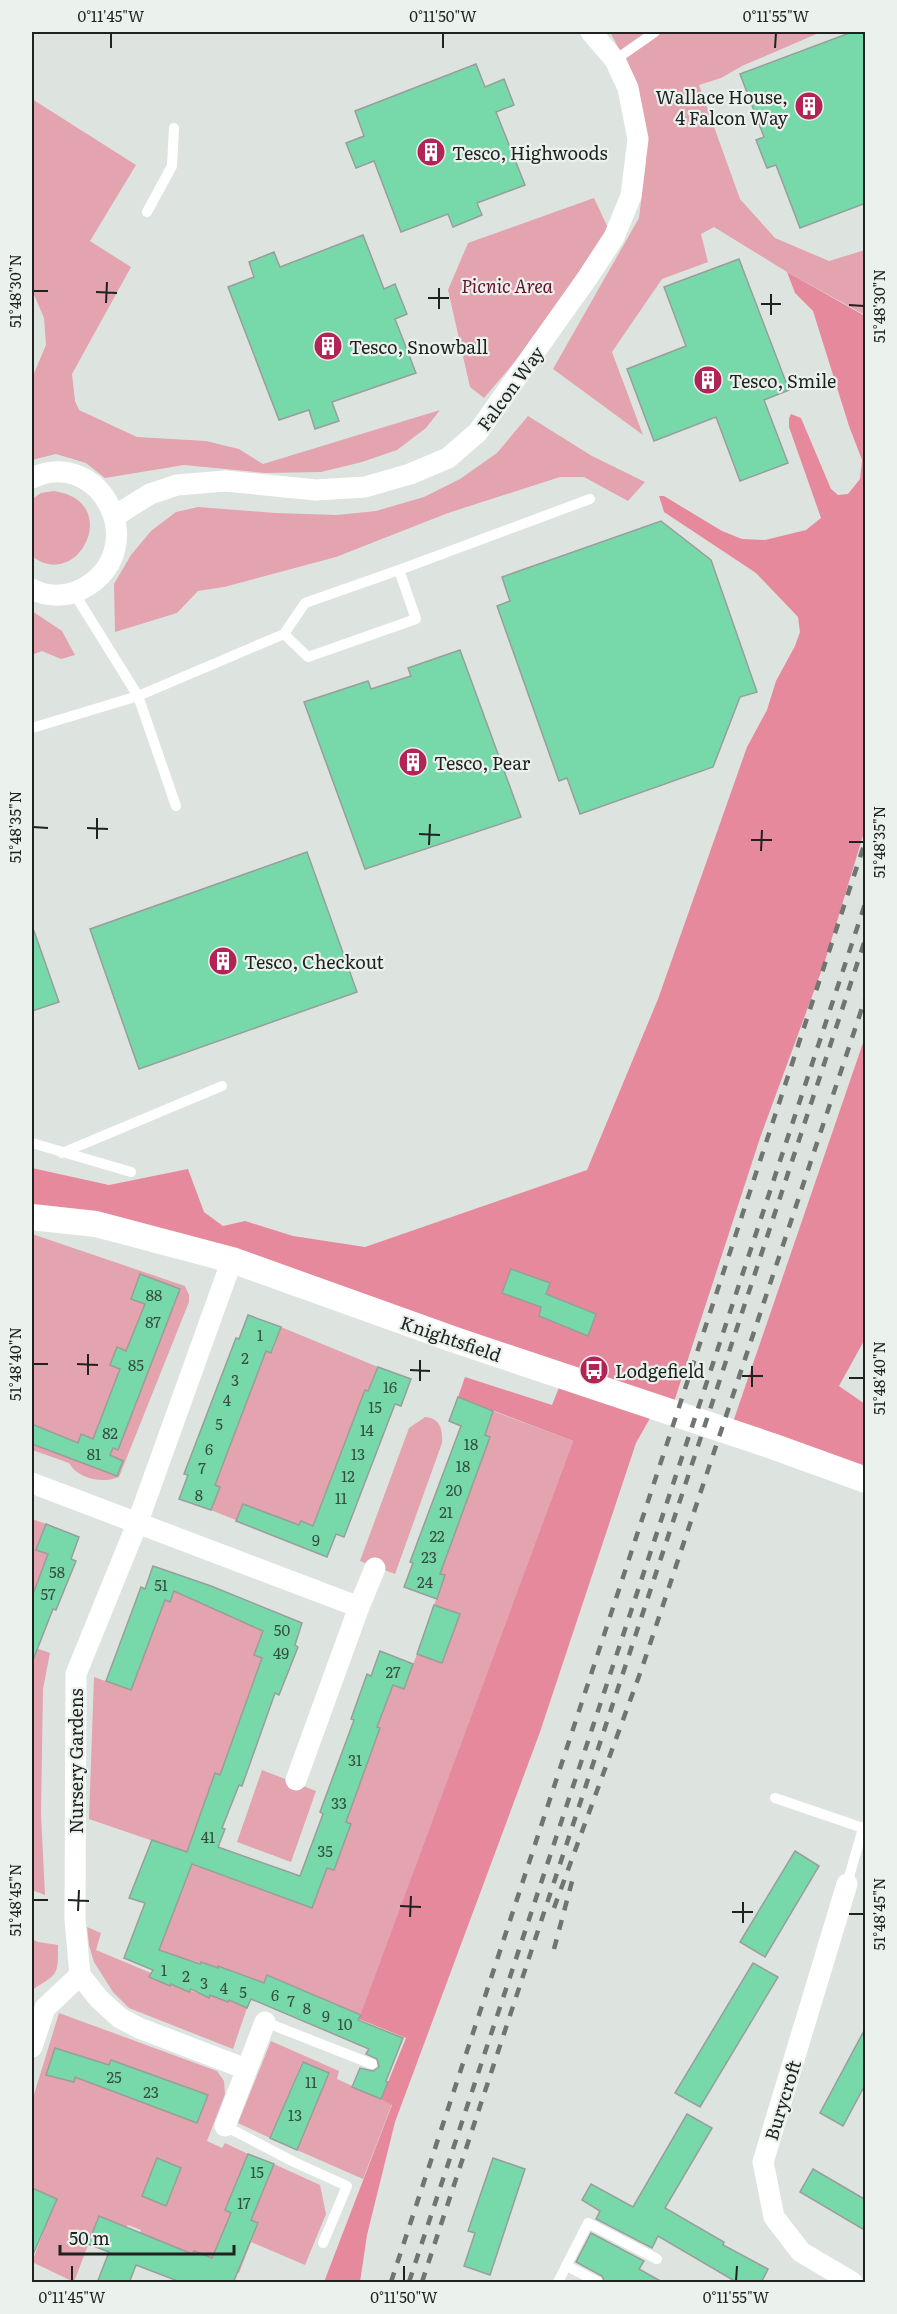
<svg xmlns="http://www.w3.org/2000/svg" width="897" height="2314" font-family="Literata,serif">
  <rect width="100%" height="100%" fill="#dde4e0"/>
  <g fill="#e3a3af">
    <path d="M610,32h211l-79,34 -21,12 -22,7 41,114 35,39 54,23 36,-11v65l-78,-43 -73,-45 -13,7 7,28 -46,17 -50,73 31,83 -90,-66 86,-151 7,-57 -12,-84z"/>
    <path d="M32,99l104,66 -46,76 41,26 -59,107 3,27 4,9 58,27 69,4 33,8 24,15 177,-54 -14,18 -29,22 -35,12 -41,10 -56,1 -81,-8 -79,13 -19,-15 -30,-9 -24,6v-82l14,-33 -2,-27 -12,-28z"/>
    <path d="M594,198l14,30 -72,109 -52,61 -14,-11 -22,-97 20,-47z"/>
    <path d="M528,416l64,40 53,26 -17,19 -44,-24h-24l-112,36 -112,44 -112,30 -26,4 -21,22 -62,19 -1,-48 17,-29 20,-24 25,-19 22,-5 77,6 62,2 39,-4 48,-14 36,-18 37,-26z"/>
    <path d="M54,491c70,10 24,102 -22,65v-57l9,-6z"/>
    <path d="M32,611l30,20 13,24 -14,4 -19,-8 -10,4z"/>
    <path d="M32,1234l153,52 4,9v7l-70,175c-16,7 -41,2 -50,-14l-37,-13z"/>
    <path d="M281,1327l97,40 -65,159 -12,-5 -9,22 -81,-33 8,-22 -4,-3 51,-134 6,2z"/>
    <path d="M493,1411l80,30 -212,574 -93,-40 -4,8 -45,-16 -1,1 -38,-11 -1,2 -20,-8 13,-38 13,-61 -96,-33 5,-142 37,13 34,-90 5,2 10,-26 91,34 -17,45 10,4 -11,23 -33,93 -5,-2 -28,90 125,45 15,-40 7,2 17,-46 -5,-2 34,-94 -3,-1 16,-42 11,3 13,-34 25,9 18,-49 -26,-9 10,-29 -4,-2 50,-137 -5,-2z"/>
    <path d="M425,1417c15,1 18,13 17,26l-47,131 -35,-13 49,-133z"/>
    <path d="M32,1519l14,5 -10,26 12,4 -16,43z"/>
    <path d="M32,1626l12,5 -8,17 14,5 -7,36 -2,125 4,81 -13,-5z"/>
    <path d="M262,1770l54,21 -25,71 -54,-20z"/>
    <path d="M87,1927l14,6 -5,17 55,23 -1,4 20,9 1,-2 38,13 1,-2 17,7 2,-2 18,8 -14,41 -104,-41 -16,-16 -19,-30 -5,-17z"/>
    <path d="M32,1939l6,3 20,3c0,32 0,28 -26,45z"/>
    <path d="M59,2013l158,58 7,10 1,13 -18,47 15,7 3,-5 23,11 -23,56 6,3 -7,18 27,11 7,-18 -7,-4 23,-56 46,21 6,29 -21,51 -54,-23 -12,31 -32,-13 1,-4 -14,-5 -2,3 -52,-20 1,-4 -13,-5 -2,2 -27,-11 -25,66 -42,-20 24,-63 -24,-11v-87z"/>
    <path d="M271,2041l68,30 -2,8 55,25 -29,75 -66,-29 32,-77 -27,-11 -32,76 -32,-15z"/>
  </g>
  <g fill="#e7899d">
    <path d="M787,272l78,44v513l-40,132 -65,177 -86,264 -642,-198v-36l77,17 79,-16 16,43 19,14 22,-5 48,15 72,11 222,-77 71,-171 89,-252 20,-37 9,-29 19,-35 5,-14 -2,-15 -42,-44 -92,-61 -5,-16h5l58,35 20,8 23,1 41,-10 15,-12 -32,-91v-9l2,-4 10,4 30,71 7,6 10,-1 12,-15 2,-19 -13,-34 -36,-115 -18,-18z"/>
    <path d="M865,1037v302l-26,47 26,18v64l-132,-46z"/>
    <path d="M465,1377l87,28 8,-20 93,28 -17,30 -96,289 -145,390 -28,113 -7,47h-36l68,-177 -11,-6 25,-61 -47,-19 214,-578 -115,-44z"/>
  </g>
  <g fill="#77d9a9" stroke="#989e9b" stroke-width="1.5">
    <path d="M852,32h14v171l-66,25 -24,-63 -9,3 -11,-28 8,-3 -24,-63z"/>
    <path d="M476,64l9,23 19,-8 10,26 -18,7 29,73 -48,18 5,12 -29,12 -5,-13 -47,18 -27,-71 -18,7 -10,-25 18,-7 -9,-25z"/>
    <path d="M363,235l21,54 11,-5 12,30 -12,5 21,54 -84,29 7,19 -24,8 -6,-19 -30,10 -51,-133 26,-10 -5,-15 25,-10 6,15z"/>
    <path d="M739,259l50,131 -25,10 24,63 -48,18 -24,-64 -62,24 -27,-72 59,-23 -22,-59z"/>
    <path d="M661,521l50,39 46,132 -17,5 -27,70 -133,47 -13,-36 -8,3 -62,-175 13,-5 -8,-24z"/>
    <path d="M460,650l61,167 -156,52 -61,-167 64,-21 3,8 40,-13 -3,-8z"/>
    <path d="M307,852l50,140 -218,77 -49,-140z"/>
    <path d="M32,931h2l25,71 -27,9z"/>
    <path d="M511,1269l39,14 -4,11 50,20 -8,22 -49,-20 2,-9 -39,-14z"/>
    <path d="M140,1274l40,15 -62,161 -5,-2 -3,7 13,6 -6,15 -85,-32v-20l46,19 3,-9 12,5 27,-70 -10,-4 7,-18 9,4 19,-47 -14,-5z"/>
    <path d="M248,1315l33,12 -10,26 -5,-2 -51,134 5,2 -9,23 -32,-11 9,-24 -4,-1 52,-136 3,1z"/>
    <path d="M378,1367l33,12 -10,27 -6,-2 -51,133 -8,-3 -9,23 -91,-36 7,-17 56,21 2,-4 12,5 52,-136 3,1z"/>
    <path d="M458,1397l35,14 -8,24 5,2 -50,137 5,1 -8,24 -33,-12 9,-24 -3,-1 51,-136 -12,-5z"/>
    <path d="M46,1524l33,13 -8,22 5,2 -20,49 -3,-1 -20,51 -1,-63 16,-43 -12,-4z"/>
    <path d="M153,1566l58,20 91,37 -7,22 3,2 -19,48 -4,-2 -33,93 -3,-1 -17,43 3,1 -7,18 82,29 23,-62 -3,-2 34,-92 -3,-1 16,-45 4,2 9,-25 33,13 -9,25 -11,-4 -16,42 3,1 -34,94 5,2 -17,46 -7,-2 -15,40 -120,-44 -33,86 41,14 1,-2 17,6v-2l46,17 3,-8 94,40 -3,5 45,18 -17,43 2,1 -7,17 -29,-12 8,-19 13,3 6,-4 -2,-8 -11,-5 3,-5 -118,-50 -4,9 -18,-8 -1,2 -18,-7 -1,3 -18,-9 -2,3 -18,-8 -1,2 -21,-9 4,-7 -29,-12 21,-55 -16,-5 23,-58 35,12 28,-79 5,2 42,-117 -8,-3 9,-24 -89,-40 -4,11 -5,-2 -34,90 -25,-9 35,-94 4,2z"/>
    <path d="M434,1605l26,9 -18,49 -25,-9z"/>
    <path d="M795,1851l24,15 -54,91 -25,-15z"/>
    <path d="M753,1963l25,14 -78,130 -25,-14z"/>
    <path d="M866,2027v56l-23,43 -23,-13z"/>
    <path d="M55,2048l54,17 2,-5 97,35 -11,28 -122,-46 -1,5 -28,-7z"/>
    <path d="M303,2062l26,11 -32,77 -27,-12z"/>
    <path d="M687,2114l25,14 -47,80 59,34 -1,3 45,24 -7,14h-23l-80,-47 -6,12 -56,-29 4,-8 -18,-11 9,-16 42,23z"/>
    <path d="M248,2154l26,10 -23,56 7,3 -25,60h-50l-47,-18 -7,18h-32l12,-31 -21,-8 11,-28 93,38 2,-3 18,7 19,-45 -6,-3z"/>
    <path d="M157,2158l24,10 -15,38 -24,-10z"/>
    <path d="M493,2158l32,11 -35,106 -26,-9 11,-33 -7,-2z"/>
    <path d="M813,2169l53,31v31l-66,-39z"/>
    <path d="M32,2188l25,11 -25,58z"/>
    <path d="M591,2233l53,28 -5,8 25,14h-59l-3,-7 -26,-14z"/>
  </g>
  <g fill="none" stroke-linecap="round" stroke-linejoin="round">
    <g stroke="#fff" stroke-width="10">
      <path d="M615,60l40,-28"/>
      <path d="M147,212l25,-46 2,-38"/>
      <path d="M399,570l17,49 -108,38 -24,-23 21,-31z"/>
      <path d="M399,570l191,-71"/>
      <path d="M74,593l64,103 38,110"/>
      <path d="M32,728l106,-32 146,-62"/>
      <path d="M32,1143l99,29"/>
      <path d="M62,1153l160,-67"/>
      <path d="M775,1798l88,30 -16,56"/>
      <path d="M265,2022l107,42"/>
      <path d="M225,2126l69,36 53,24 -24,57"/>
      <path d="M567,2266l31,16"/>
      <path d="M558,2282l30,-59 69,36"/>
    </g>
    <g stroke="#fff" stroke-width="21">
      <path d="M32,478c70,-33 123,75 48,112 -14,7 -34,7 -48,-1"/>
      <path d="M115,516l35,-22 27,-9 48,-4 91,9 49,-3 45,-13 38,-16 30,-26 110,-155 26,-40 17,-41 7,-57 -10,-51 -13,-28 -24,-28"/>
      <path d="M232,1260l-95,264 -61,150 -1,245 5,56 19,24 21,19 19,10 107,41"/>
      <path d="M32,1483l327,124 -63,173"/>
      <path d="M359,1607l16,-39"/>
      <path d="M847,1884l-84,278 11,55 27,35 51,30"/>
      <path d="M32,2047l13,-39 35,-33"/>
      <path d="M225,2126l40,-104"/>
    </g>
    <path stroke="#fff" stroke-width="26" d="M32,1217l64,7 136,36 226,81 314,105 94,34"/>
    <g stroke="#707572" stroke-width="4.5" stroke-dasharray="10 10" stroke-linecap="butt">
      <path d="M554,1908l88,-240 224,-672"/>
      <path d="M554,1949l20,-75"/>
      <path d="M391,2282l475,-1443"/>
      <path d="M409,2282l457,-1381"/>
      <path d="M422,2282l444,-1345"/>
    </g>
  </g>
  <path fill="none" stroke="#1f2220" stroke-width="2" d="M111,48v-15M443,48v-15M775,48l1,-15M33,291h15M96,292l21,1M428,298h21M106,303l1,-21M761,304h20M849,305l15,1M439,309v-21M771,315v-21M33,827l15,1M87,828l21,1M419,834l21,1M97,839v-21M751,840h21M849,842h15M429,845l1,-21M761,851l1,-21M33,1364h15M77,1364l21,1M410,1370l20,1M88,1375v-21M742,1376h21M849,1378h15M420,1381v-21M752,1387v-21M33,1900h15M68,1900l21,1M400,1906l21,1M78,1911l1,-21M732,1912h21M849,1914h15M410,1917l1,-21M743,1923v-21M72,2281v-15M404,2281v-15M736,2281l1,-15"/>
  <defs>
    <g id="building-disc" transform="scale(1.5)"><circle r="9.5" fill="#b32355" stroke="#ebf1ed"/><path d="M-4-6H4V6H1V3H-1V6H-4ZM-2.5-4.3h1.7v1.8h-1.7ZM.8-4.3h1.7v1.8H.8ZM-2.5-1h1.7V.8h-1.7ZM.8-1h1.7V.8H.8Z" fill="#fff"/></g>
    <g id="bus-disc" transform="scale(1.5)"><circle r="9.5" fill="#b32355" stroke="#ebf1ed"/><path d="M-5-6H5V4H4V6H2V4H-2V6H-4V4H-5ZM-3.5-4V0h7V-4ZM-3.5 1.2v1.5H-2V1.2ZM2 1.2v1.5H3.5V1.2Z" fill="#fff"/></g>
  </defs>
  <g fill-rule="evenodd">
    <use href="#building-disc" x="809" y="106"/>
    <use href="#building-disc" x="431" y="152"/>
    <use href="#building-disc" x="328" y="346"/>
    <use href="#building-disc" x="708" y="380"/>
    <use href="#building-disc" x="413" y="762"/>
    <use href="#building-disc" x="223" y="961"/>
    <use href="#bus-disc" x="594" y="1370"/>
  </g>
  <g text-anchor="middle" dominant-baseline="central" stroke-width="4.5" stroke-linejoin="round" paint-order="stroke">
    <g font-size="15" fill="#355042">
      <text x="154" y="1294">88</text>
      <text x="153" y="1321">87</text>
      <text x="260" y="1334">1</text>
      <text x="245" y="1357">2</text>
      <text x="136" y="1364">85</text>
      <text x="235" y="1379">3</text>
      <text x="390" y="1386">16</text>
      <text x="227" y="1399">4</text>
      <text x="375" y="1406">15</text>
      <text x="219" y="1423">5</text>
      <text x="367" y="1429">14</text>
      <text x="110" y="1432">82</text>
      <text x="471" y="1443">18</text>
      <text x="209" y="1448">6</text>
      <text x="94" y="1453">81</text>
      <text x="358" y="1453">13</text>
      <text x="463" y="1465">18</text>
      <text x="202" y="1467">7</text>
      <text x="348" y="1475">12</text>
      <text x="454" y="1489">20</text>
      <text x="199" y="1494">8</text>
      <text x="341" y="1497">11</text>
      <text x="446" y="1511">21</text>
      <text x="437" y="1535">22</text>
      <text x="316" y="1539">9</text>
      <text x="429" y="1556">23</text>
      <text x="57" y="1571">58</text>
      <text x="425" y="1581">24</text>
      <text x="161" y="1584">51</text>
      <text x="48" y="1593">57</text>
      <text x="282" y="1629">50</text>
      <text x="281" y="1652">49</text>
      <text x="393" y="1671">27</text>
      <text x="355" y="1759">31</text>
      <text x="339" y="1802">33</text>
      <text x="208" y="1836">41</text>
      <text x="325" y="1850">35</text>
      <text x="164" y="1969">1</text>
      <text x="186" y="1975">2</text>
      <text x="204" y="1982">3</text>
      <text x="224" y="1987">4</text>
      <text x="243" y="1991">5</text>
      <text x="275" y="1994">6</text>
      <text x="291" y="2000">7</text>
      <text x="307" y="2007">8</text>
      <text x="326" y="2015">9</text>
      <text x="345" y="2023">10</text>
      <text x="114" y="2076">25</text>
      <text x="311" y="2081">11</text>
      <text x="151" y="2091">23</text>
      <text x="295" y="2114">13</text>
      <text x="257" y="2171">15</text>
      <text x="244" y="2202">17</text>
    </g>
    <g font-size="18" fill="#1f2220" stroke="#ebf1ed" text-anchor="start">
      <text x="788" y="96" text-anchor="end">Wallace House,<tspan x="788" dy="21">4 Falcon Way</tspan></text>
      <text x="452" y="152">Tesco, Highwoods</text>
      <text x="349" y="346">Tesco, Snowball</text>
      <text x="729" y="380">Tesco, Smile</text>
      <text x="434" y="762">Tesco, Pear</text>
      <text x="244" y="961">Tesco, Checkout</text>
      <text x="615" y="1370">Lodgefield</text>
    </g>
    <g font-size="18" font-style="italic" fill="#630f2c" stroke="#ebf1ed">
      <text x="507" y="285">Picnic Area</text>
    </g>
    <g font-size="18" fill="#1f2220" stroke="#ebf1ed">
      <text transform="translate(510 388) rotate(-54)">Falcon Way</text>
      <text transform="translate(451 1338) rotate(19)">Knightsfield</text>
      <text transform="translate(75 1761) rotate(-90)">Nursery Gardens</text>
      <text transform="translate(782 2100) rotate(-73)">Burycroft</text>
    </g>
  </g>
  <rect width="897" height="2314" fill="none" stroke="#ebf1ed" stroke-width="66"/>
  <path d="M60 2245v9h174v-9" fill="none" stroke="#1f2220" stroke-width="3"/>
  <text x="69" y="2245" font-size="18" fill="#1f2220" stroke="#ebf1ed" stroke-width="4.5" paint-order="stroke">50 m</text>
  <rect x="33" y="33" width="831" height="2248" fill="none" stroke="#1f2220" stroke-width="2"/>
  <g font-size="15" text-anchor="middle" fill="#1f2220">
    <text x="111" y="22">0°11'45"W</text>
    <text x="443" y="22">0°11'50"W</text>
    <text x="776" y="22">0°11'55"W</text>
    <text transform="translate(16 291) rotate(-90)" y="5">51°48'30"N</text>
    <text transform="translate(880 306) rotate(-90)" y="5">51°48'30"N</text>
    <text transform="translate(16 827) rotate(-90)" y="5">51°48'35"N</text>
    <text transform="translate(880 842) rotate(-90)" y="5">51°48'35"N</text>
    <text transform="translate(16 1364) rotate(-90)" y="5">51°48'40"N</text>
    <text transform="translate(880 1378) rotate(-90)" y="5">51°48'40"N</text>
    <text transform="translate(16 1900) rotate(-90)" y="5">51°48'45"N</text>
    <text transform="translate(880 1914) rotate(-90)" y="5">51°48'45"N</text>
    <text x="72" y="2303">0°11'45"W</text>
    <text x="404" y="2303">0°11'50"W</text>
    <text x="736" y="2303">0°11'55"W</text>
  </g>
</svg>
